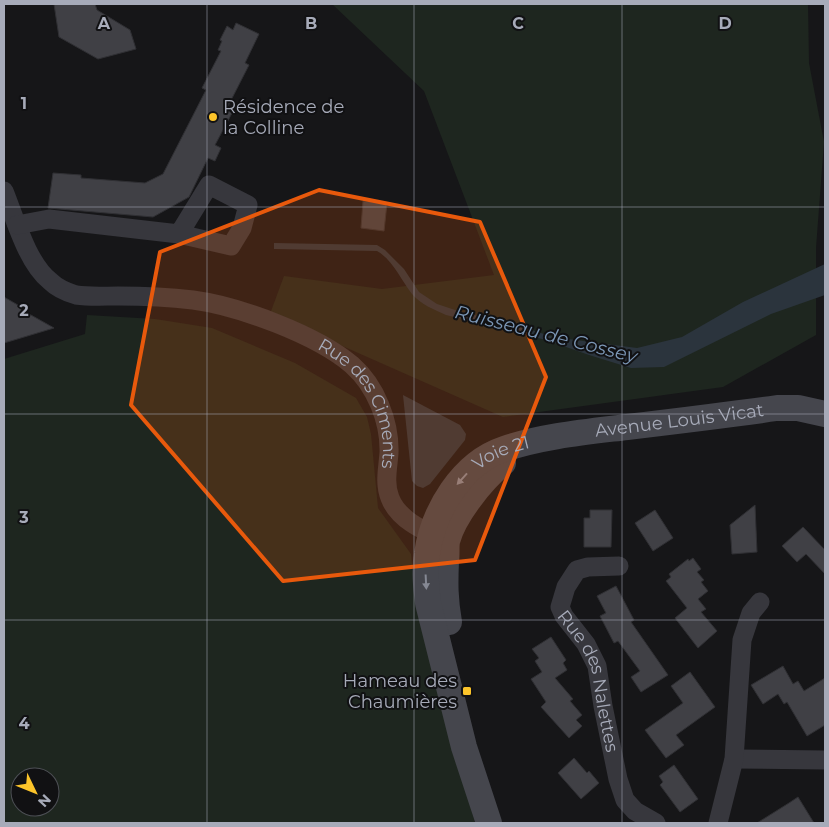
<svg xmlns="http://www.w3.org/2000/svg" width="829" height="827" font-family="Montserrat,sans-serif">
  <rect width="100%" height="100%" fill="#161618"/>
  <g fill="#1e261f" fill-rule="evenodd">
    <path d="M332,4h476l1,59 15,79 -8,106v87l-93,52 -220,30 -233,-103 14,-38 98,13 112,-14 -70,-184z"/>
    <path d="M87,315l68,4 57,9 83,35 61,35 11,19 4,17 7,74 33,46 5,48 59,221h-471v-464l81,-25zM20,777h30v30h-30z"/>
  </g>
  <g fill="#2b343d">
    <path d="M274,243l103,2 8,5 19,19 15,23 18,12 24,8 50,11 42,14 84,11 45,-11 61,-35 82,-38v31l-54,19 -107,53 -33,1 -42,-13 -43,-15 -100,-25c-11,-5 -26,-11 -34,-21 -11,-14 -19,-34 -35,-43l-103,-2z"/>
    <path d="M403,395l57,30 6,9 -1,6 -35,44 -7,4 -6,-2 -5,-5z"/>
  </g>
  <g fill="#404045" stroke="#303034">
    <path d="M54,4h41l2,6 33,20 6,19 -38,10 -39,-22z"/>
    <path d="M236,23l23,11 -14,29 4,2 -23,45 6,3 -17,32 6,3 -6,13 -7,-3 -19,39 -36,20 -105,-9 5,-35 28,2v3l64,5 18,-9 43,-84 -4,-2 19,-37 -3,-1 4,-9 -2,-1 7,-14 6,4z"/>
    <path d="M363,201l24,2 -3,28 -23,-3z"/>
    <path d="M4,297l19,11 -1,2 32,18 -50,15z"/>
    <path d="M755,505l2,47 -25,2 -2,-29z"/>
    <path d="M590,510h22l-1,37h-27v-29h6z"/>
    <path d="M655,510l18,28 -20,13 -18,-28z"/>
    <path d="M803,527l22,23v24l-19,-20 -9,8 -15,-16z"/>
    <path d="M693,558l8,11 -4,3 7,8 -3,2 7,9 -10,8 8,10 -5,3 16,19 -19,17 -23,-30 12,-10 -21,-27 5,-4 -2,-3 19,-15 1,2z"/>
    <path d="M616,586l18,34 -3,2 37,53 -27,17 -10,-15 9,-6 -22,-30 -4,2 -14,-27 6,-3 -9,-17z"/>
    <path d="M551,637l15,23 -3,3 4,7 -12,8 18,21 -3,2 12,14 -6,5 6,6 -13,12 -28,-31 5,-5 -15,-23 11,-7 -7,-11 4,-3 -7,-9z"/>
    <path d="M783,666l10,18 5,-3 6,10 21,-13v47l-18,11 -20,-34 -3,2 -6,-10 -15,10 -12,-19z"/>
    <path d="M690,672l25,35 -39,28 8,10 -18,13 -21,-28 38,-27 -12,-17z"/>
    <path d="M574,758l13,15 2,-2 10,12 -18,16 -23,-26z"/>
    <path d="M674,765l24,34 -18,13 -20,-27 3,-3 -4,-6z"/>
    <path d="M798,797l16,26h-57l32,-20z"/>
  </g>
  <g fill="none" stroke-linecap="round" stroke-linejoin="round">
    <g stroke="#37373d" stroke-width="19">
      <path id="s1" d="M4,191c11,27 23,72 46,90 7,7 16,11 26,14 13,2 28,1 42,1 25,0 50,1 75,4 46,6 124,35 159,65 24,21 38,57 37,88 -1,15 -5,30 1,45 8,21 32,32 52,41"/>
      <path d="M17,225l32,-6 130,15 52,12 11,-18 6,-23 -39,-20 -30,49"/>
      <path id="s2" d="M619,566l-31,1 -11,3 -11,17 -6,20 4,9 22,28 11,22 6,40 15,73 7,21 10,11 21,12"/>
      <path d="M734,759l91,1"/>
      <path d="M718,823l16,-64 8,-119 9,-27 9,-11"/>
    </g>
    <g stroke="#45464d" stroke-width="26">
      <path d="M449,622c-4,-23 -4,-38 -3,-61 1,-6 0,-14 1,-20 7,-26 35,-61 56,-78"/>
      <path id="s3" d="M489,823l-25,-76 -36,-144c-2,-16 -4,-33 -1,-49 6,-43 35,-91 77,-105 39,-13 82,-17 123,-22 50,-6 100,-12 150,-19h21l27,6"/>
    </g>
  </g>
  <defs><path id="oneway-solid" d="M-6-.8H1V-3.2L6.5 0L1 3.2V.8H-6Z" transform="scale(1.25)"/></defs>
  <g fill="#858893">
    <use href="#oneway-solid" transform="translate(462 479) rotate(132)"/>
    <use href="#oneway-solid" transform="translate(426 582) rotate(87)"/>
  </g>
  <path fill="#e8590c" fill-opacity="0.2" stroke="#e8590c" stroke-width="4" stroke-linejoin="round" d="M319,190l161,32 66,155 -71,183 -192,21 -152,-176 29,-153z"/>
  <path fill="none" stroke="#a7abb9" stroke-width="1" stroke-opacity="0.55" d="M207,4v819M414,4v819M622,4v819M4,207h821M4,414h821M4,620h821"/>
  <g fill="#fcc42a" stroke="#111113" stroke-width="2">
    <circle cx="213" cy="117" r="5"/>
    <rect x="462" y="686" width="10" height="10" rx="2.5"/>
  </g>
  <g text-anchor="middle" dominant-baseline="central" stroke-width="4" stroke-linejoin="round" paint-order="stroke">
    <g font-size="18" fill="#a7abb9" stroke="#111113" text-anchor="start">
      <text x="223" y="107">Résidence de<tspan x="223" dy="21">la Colline</tspan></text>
      <text x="457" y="681" text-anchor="end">Hameau des<tspan x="457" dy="21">Chaumières</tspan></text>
    </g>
    <g font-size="18" fill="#a7abb9" stroke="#111113">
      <text stroke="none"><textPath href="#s1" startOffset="460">Rue des Ciments</textPath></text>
      <text stroke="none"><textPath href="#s3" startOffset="592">Avenue Louis Vicat</textPath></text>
      <text stroke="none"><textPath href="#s3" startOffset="410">Voie 21</textPath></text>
      <text stroke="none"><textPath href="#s2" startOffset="165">Rue des Nalettes</textPath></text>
    </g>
    <g font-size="19" font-style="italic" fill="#7c97b6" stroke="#111113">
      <text transform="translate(546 334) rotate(14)">Ruisseau de Cossey</text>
    </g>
  </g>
  <g font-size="16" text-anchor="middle" font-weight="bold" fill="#a7abb9" stroke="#111113" stroke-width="4" stroke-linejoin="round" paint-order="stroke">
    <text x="104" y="29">A</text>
    <text x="311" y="29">B</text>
    <text x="518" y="29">C</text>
    <text x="725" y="29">D</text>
    <text x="24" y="109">1</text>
    <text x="24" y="316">2</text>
    <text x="24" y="523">3</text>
    <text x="24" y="729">4</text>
  </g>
  <rect width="829" height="827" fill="none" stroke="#a7abb9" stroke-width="10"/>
  <g transform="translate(35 792) rotate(133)"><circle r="24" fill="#111113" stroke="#4d4f55"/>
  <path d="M0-4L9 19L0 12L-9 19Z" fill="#fcc42a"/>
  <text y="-8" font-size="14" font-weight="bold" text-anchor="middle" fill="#a7abb9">N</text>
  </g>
</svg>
